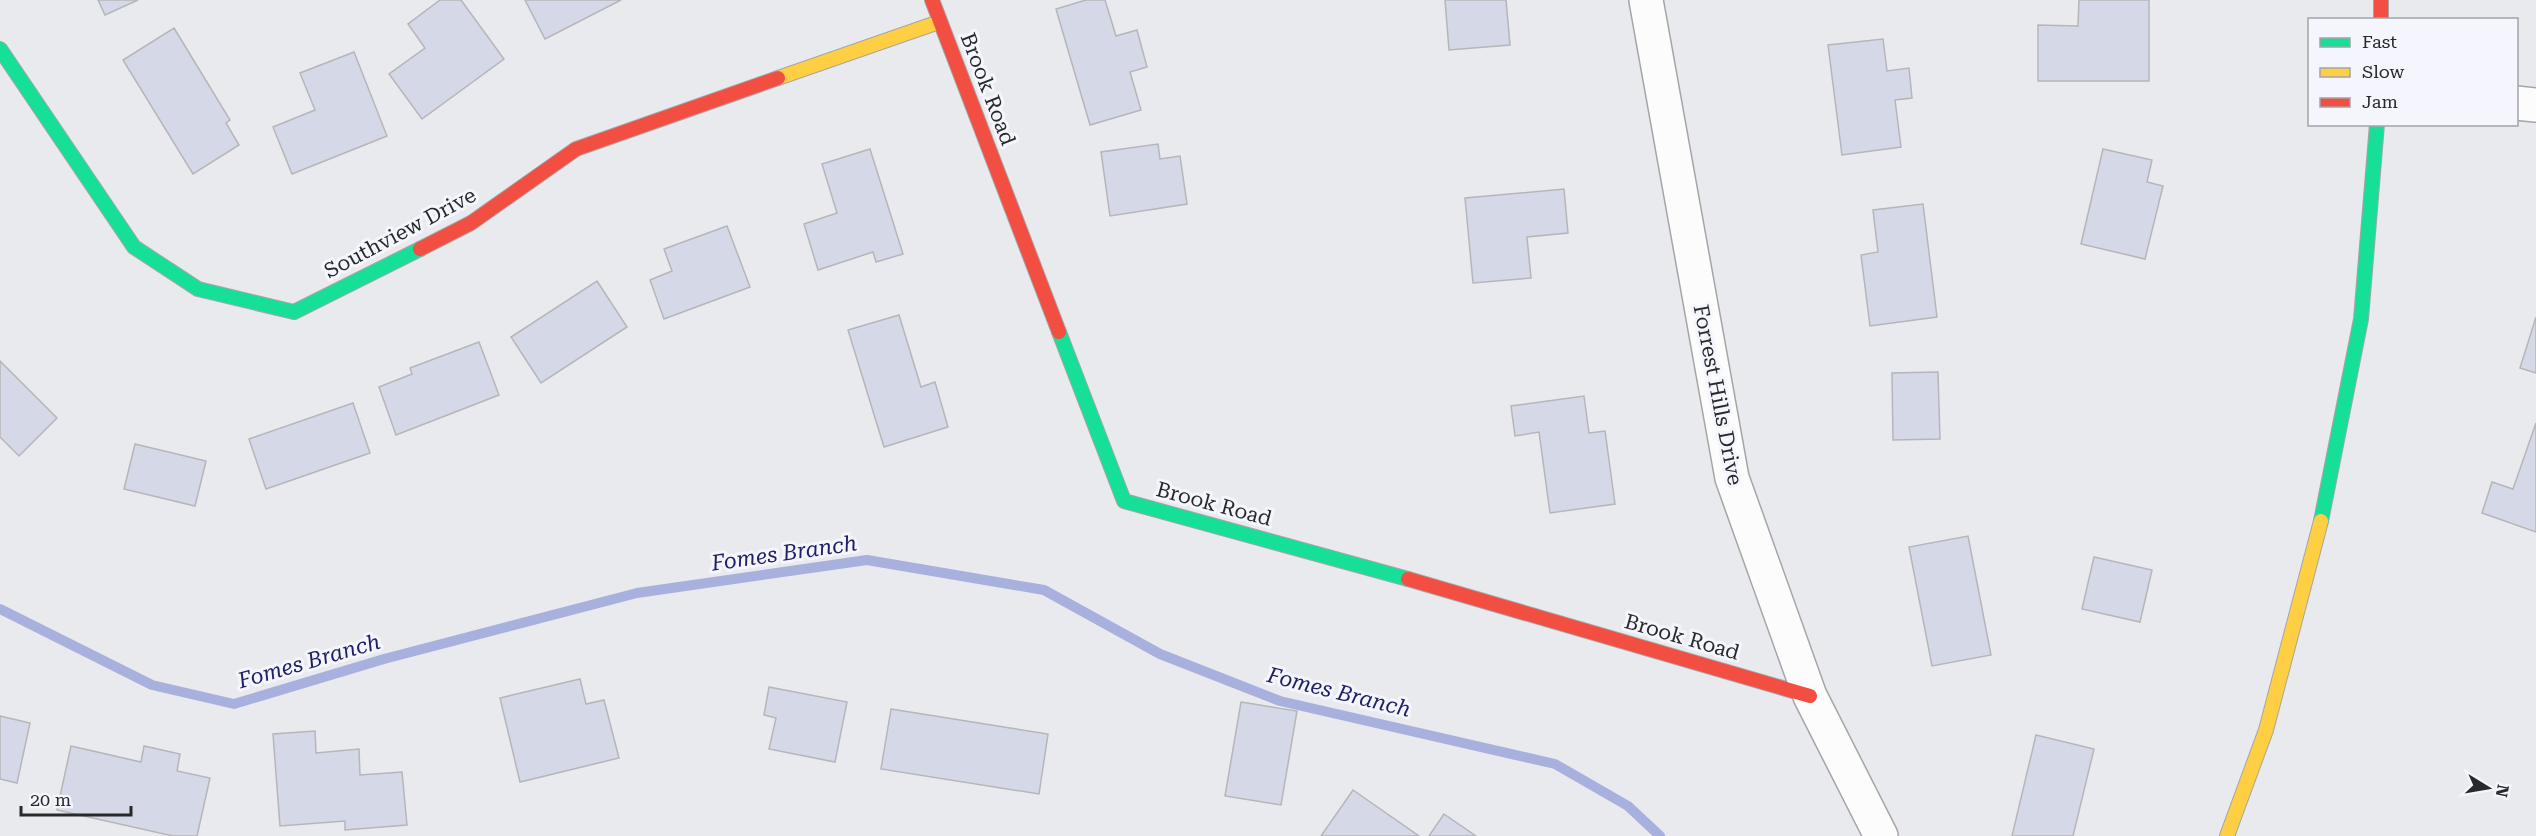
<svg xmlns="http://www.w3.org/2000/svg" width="2536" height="836" font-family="'Roboto Serif',serif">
  <rect width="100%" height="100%" fill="#e9eaee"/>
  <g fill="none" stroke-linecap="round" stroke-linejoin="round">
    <path stroke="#a8b1de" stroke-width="10" d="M0,609l152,76 82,19 150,-45 253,-66 230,-33 177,30 116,64 120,47 275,63 73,42 32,30"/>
  </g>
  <g fill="#d5d8e6" stroke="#b5b6b9" stroke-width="1.5">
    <path d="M98,0h40l-33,15z"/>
    <path d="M440,0h21l43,59 -82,60 -33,-45 36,-26 -17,-24z"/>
    <path d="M525,0h96l-76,39z"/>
    <path d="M1086,0h19l11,36 21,-6 10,37 -17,5 11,38 -51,15 -34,-116z"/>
    <path d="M1445,0h61l4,45 -61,5z"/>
    <path d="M2079,0h70v81h-111v-56l40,1z"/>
    <path d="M174,28l56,92 -4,3 13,22 -46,29 -70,-114z"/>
    <path d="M1883,39l4,32 22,-3 3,30 -17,2 6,47 -59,8 -14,-110z"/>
    <path d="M354,52l33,84 -95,38 -19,-47 42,-17 -15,-37z"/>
    <path d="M1158,144l2,15 20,-3 7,48 -77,12 -9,-64z"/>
    <path d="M870,149l33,105 -27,8 -3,-10 -55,18 -14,-46 33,-11 -15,-49z"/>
    <path d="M2103,149l49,11 -5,22 16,4 -18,73 -64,-15z"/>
    <path d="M1564,189l4,44 -41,4 4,41 -58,5 -8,-85z"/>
    <path d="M1923,204l14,113 -67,9 -9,-71 17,-3 -5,-42z"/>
    <path d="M727,226l23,61 -86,32 -14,-39 22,-9 -8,-22z"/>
    <path d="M597,281l30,46 -86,56 -30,-46z"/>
    <path d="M899,315l22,72 14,-5 13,45 -64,20 -36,-117z"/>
    <path d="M2536,317v56l-16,-5z"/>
    <path d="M479,342l20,53 -103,40 -17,-48 33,-13 -2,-6z"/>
    <path d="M0,361l57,57 -38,38 -19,-19z"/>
    <path d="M1938,372l2,67 -47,1 -1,-67z"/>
    <path d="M1584,396l5,37 16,-2 10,73 -65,9 -11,-81 -24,4 -4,-30z"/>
    <path d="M353,403l17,50 -104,36 -17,-50z"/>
    <path d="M2536,423v109l-54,-19 10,-31 21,7z"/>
    <path d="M135,444l71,17 -11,45 -71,-17z"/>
    <path d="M1968,536l23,119 -59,11 -23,-119z"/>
    <path d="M2094,557l58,13 -12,52 -58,-13z"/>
    <path d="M580,679l6,25 18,-4 15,58 -99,24 -20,-84z"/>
    <path d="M769,687l78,15 -12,60 -66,-13 7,-31 -12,-3z"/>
    <path d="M1241,702l56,9 -16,94 -56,-9z"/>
    <path d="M891,709l157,25 -9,60 -158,-25z"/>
    <path d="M0,716l30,7 -13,60 -17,-4z"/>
    <path d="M315,731l1,22 43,-4 1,26 42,-3 5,53 -62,5v-9l-65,5 -7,-92z"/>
    <path d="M2036,735l58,14 -21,87h-61z"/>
    <path d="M71,746l70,16 3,-16 36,8 -3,17 33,7 -13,58h-24l-116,-26z"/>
    <path d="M1353,790l66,46h-98z"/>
    <path d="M1444,814l32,22h-47z"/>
  </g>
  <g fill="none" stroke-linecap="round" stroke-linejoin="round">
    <g stroke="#a5a5a8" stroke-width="36">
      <g id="street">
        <path d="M1646,0l86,478 78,218 71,140"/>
        <path d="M2516,103l20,2"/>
      </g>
    </g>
    <g stroke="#a5a5a8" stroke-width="16">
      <g id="fast">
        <path d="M0,49l134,198 64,42 96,23 126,-63"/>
        <path d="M1059,332l65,169 284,78"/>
        <path d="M2321,521l40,-202 16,-195"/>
      </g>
    </g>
    <g stroke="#a5a5a8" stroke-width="16">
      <g id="slow">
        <path d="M778,78l161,-56"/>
        <path d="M2227,836l39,-106 55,-209"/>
      </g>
    </g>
    <g stroke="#a5a5a8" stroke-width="16">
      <g id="jam">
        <path d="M932,0l127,332"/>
        <path d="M2381,0v20"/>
        <path d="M420,249l51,-26 105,-74 202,-71"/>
        <path d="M1408,579l402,117"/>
      </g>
    </g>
    <use href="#street" stroke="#fcfcfc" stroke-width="33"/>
    <use href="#fast" stroke="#16e098" stroke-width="14"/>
    <use href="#slow" stroke="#ffcf43" stroke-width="14"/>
    <use href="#jam" stroke="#f24e42" stroke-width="14"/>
  </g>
  <g text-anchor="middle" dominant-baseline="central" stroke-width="6" stroke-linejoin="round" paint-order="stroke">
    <g font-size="21" fill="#28292b" stroke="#f5f6fd">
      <text transform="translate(988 89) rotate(69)">Brook Road</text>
      <text transform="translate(400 233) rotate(-28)">Southview Drive</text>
      <text transform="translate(1718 395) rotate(79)">Forrest Hills Drive</text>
      <text transform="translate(1214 504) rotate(15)">Brook Road</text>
      <text transform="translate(1682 637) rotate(16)">Brook Road</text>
    </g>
    <g font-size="22" font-style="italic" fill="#1e1f67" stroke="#f5f6fd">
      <text transform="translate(784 553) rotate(-8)">Fomes Branch</text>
      <text transform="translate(309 661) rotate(-16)">Fomes Branch</text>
      <text transform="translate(1339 692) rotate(14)">Fomes Branch</text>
    </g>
  </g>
  <rect x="2308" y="18" width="210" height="108" fill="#f5f6fd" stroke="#a3a4a9" stroke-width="1.5"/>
  <rect x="2320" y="38" width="30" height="9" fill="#16e098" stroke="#a3a4a9" stroke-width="1.5"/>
  <text x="2362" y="48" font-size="18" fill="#28292b">Fast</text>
  <rect x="2320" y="68" width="30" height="9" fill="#ffcf43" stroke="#a3a4a9" stroke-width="1.5"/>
  <text x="2362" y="78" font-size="18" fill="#28292b">Slow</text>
  <rect x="2320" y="98" width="30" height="9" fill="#f24e42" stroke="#a3a4a9" stroke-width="1.5"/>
  <text x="2362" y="108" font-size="18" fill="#28292b">Jam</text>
  <g transform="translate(2488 788) rotate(101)" stroke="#f5f6fd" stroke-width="4.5" paint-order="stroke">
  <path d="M0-4.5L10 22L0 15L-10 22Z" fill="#28292b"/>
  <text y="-9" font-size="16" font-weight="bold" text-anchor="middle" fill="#28292b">N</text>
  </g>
  <path d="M21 806v9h110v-9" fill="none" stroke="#28292b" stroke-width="3"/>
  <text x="30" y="806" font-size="18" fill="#28292b" stroke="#f5f6fd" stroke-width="4.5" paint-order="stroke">20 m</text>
</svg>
